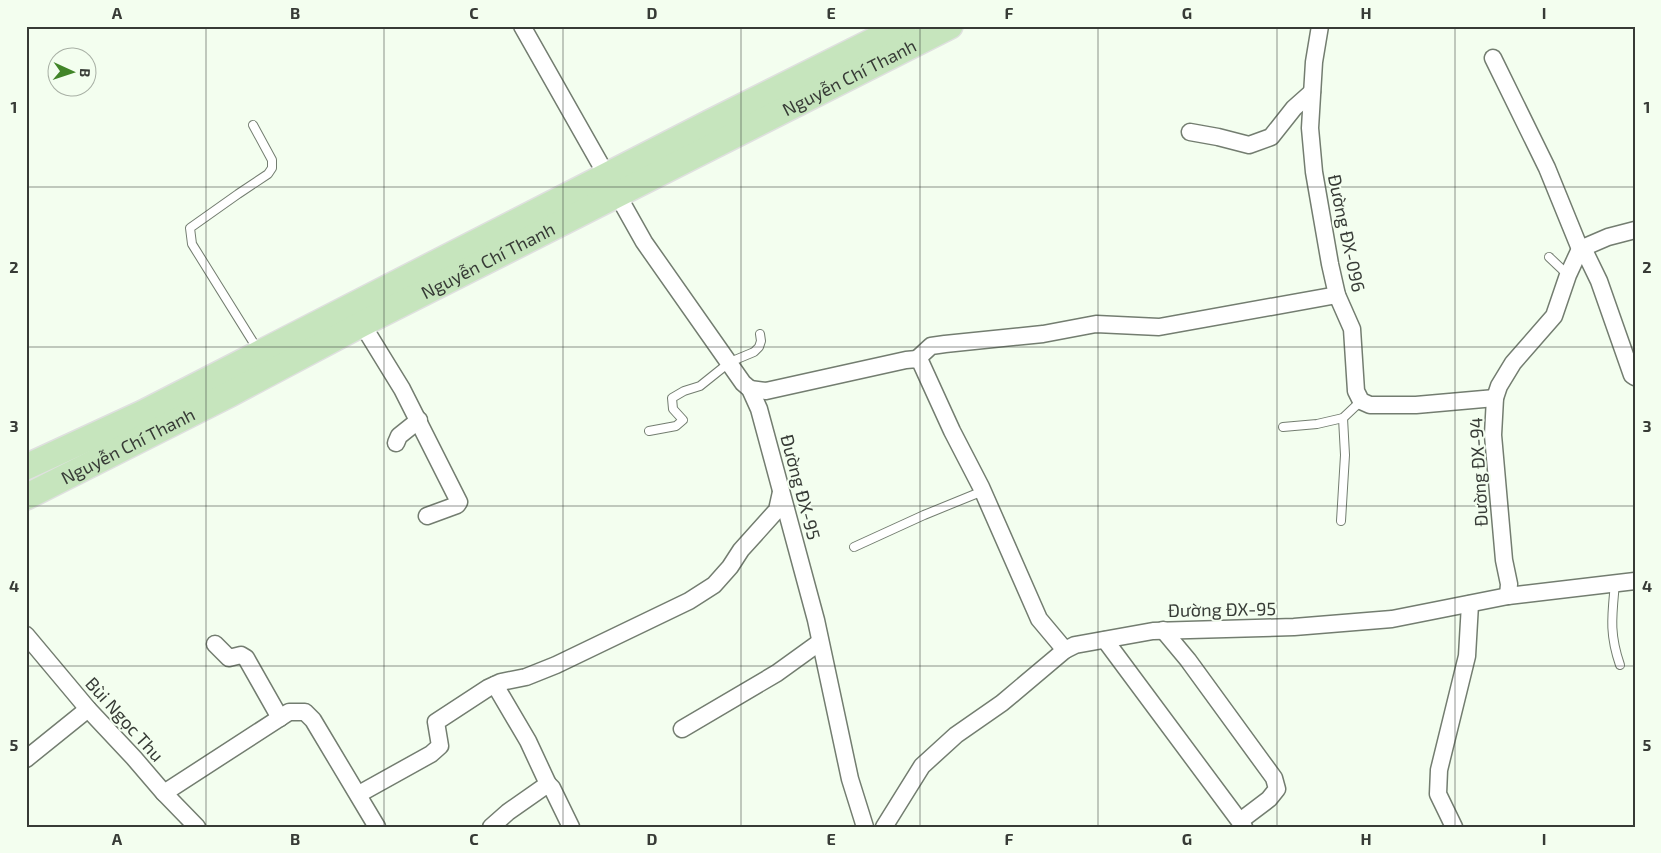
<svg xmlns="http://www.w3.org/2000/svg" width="1661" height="853" font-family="'Exo 2',sans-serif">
  <rect width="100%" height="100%" fill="#f3feef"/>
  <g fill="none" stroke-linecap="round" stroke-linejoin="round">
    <g stroke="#737d70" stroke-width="10">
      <g id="service">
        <path d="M253,125l19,35v8l-4,6 -30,20 -48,34 2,16 66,106"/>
        <path d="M1549,257l19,18"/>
        <path d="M1283,427l34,-3 26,-6 18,-17"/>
        <path d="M649,431l27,-5 7,-6 -10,-11 -1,-11 12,-7 16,-5 30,-24 24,-10 5,-5 2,-6 -1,-7"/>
        <path d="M1341,521l4,-66 -2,-37"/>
        <path d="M854,547l70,-32 59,-24"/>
        <path d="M1615,583c-3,33 -6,50 5,82"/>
      </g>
    </g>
    <g stroke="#737d70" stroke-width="19">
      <g id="minor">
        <path d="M522,26l85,150"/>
        <path d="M1320,26l-6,36 -4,66 4,44 16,92 7,31 15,34 4,62 5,10 9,4h46l79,-7"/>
        <path d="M1493,58l54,110 33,81"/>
        <path d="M1190,132l28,5 31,8 22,-8 23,-29 18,-16"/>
        <path d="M617,194l27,48 99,141 7,6 9,20 57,211 34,159 15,48"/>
        <path d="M1583,248l16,33 33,94 3,2"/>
        <path d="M362,324l40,65 57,113 -2,3 -30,11"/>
        <path d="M917,359l14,-13 14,-2 98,-10 53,-10 63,3 178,-32"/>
        <path d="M750,389l16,2 140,-31 11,-1 4,4 31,68 29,56 58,132 26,31"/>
        <path d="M396,443l3,-7 20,-16"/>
        <path d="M1508,596l1,-12 -5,-24 -11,-125 2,-37 4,-12 14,-23 41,-47 14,-41 12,-26 28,-12 27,-7"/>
        <path d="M1163,630l25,30 86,118 3,11 -8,10 -29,22"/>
        <path d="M26,635l62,74 46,49 30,35 33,34"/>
        <path d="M1105,640l139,187"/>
        <path d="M215,644l14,14 12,-3 5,3 34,60"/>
        <path d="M495,685l33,56 20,43"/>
        <path d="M682,729l95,-56 43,-31"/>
        <path d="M26,759l62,-50"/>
        <path d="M164,793l125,-81h16l8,8 64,107"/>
        <path d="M359,794l72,-40 9,-8 -4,-24 52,-34 13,-6 25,-5 30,-12 133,-64 25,-16 16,-18 11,-17 36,-40 4,-18"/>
        <path d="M491,827l17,-15 40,-28 4,4 19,39"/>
        <path d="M884,827l38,-61 34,-31 46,-32 63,-53 10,-5 78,-14 141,-4 98,-8 116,-23 127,-15"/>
        <path d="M1454,827l-16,-33 1,-24 28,-114 3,-52"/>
      </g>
    </g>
    <g stroke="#dfe0df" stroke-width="28">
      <g id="primary">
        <path d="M26,467l117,-54 566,-290 194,-97"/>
        <path id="s1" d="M26,497l204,-103 132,-70 588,-298"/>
      </g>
    </g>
    <use href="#service" stroke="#fff" stroke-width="8"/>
    <use href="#minor" stroke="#fff" stroke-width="16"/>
    <use href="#primary" stroke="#c6e5bd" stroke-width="25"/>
  </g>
  <path fill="none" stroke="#373b36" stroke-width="1" stroke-opacity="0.55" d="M206,26v801M384,26v801M563,26v801M741,26v801M920,26v801M1098,26v801M1277,26v801M1455,26v801M26,187h1609M26,347h1609M26,506h1609M26,666h1609"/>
  <g text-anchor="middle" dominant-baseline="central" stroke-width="4" stroke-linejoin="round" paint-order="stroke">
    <g font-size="18" fill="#373b36" stroke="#f3feef">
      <text stroke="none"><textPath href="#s1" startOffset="924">Nguyễn Chí Thanh</textPath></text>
      <text transform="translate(1347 233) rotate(78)">Đường ĐX-096</text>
      <text stroke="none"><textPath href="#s1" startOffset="519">Nguyễn Chí Thanh</textPath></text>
      <text stroke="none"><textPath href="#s1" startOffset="114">Nguyễn Chí Thanh</textPath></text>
      <text transform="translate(1478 472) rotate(-93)">Đường ĐX-94</text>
      <text transform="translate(801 487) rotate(75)">Đường ĐX-95</text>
      <text transform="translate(1222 609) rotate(-1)">Đường ĐX-95</text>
      <text transform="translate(125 719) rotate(48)">Bùi Ngọc Thu</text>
    </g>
  </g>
  <rect width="1661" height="853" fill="none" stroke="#f3feef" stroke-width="55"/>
  <g transform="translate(72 72) rotate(93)"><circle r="24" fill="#f3feef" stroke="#a8b0a5"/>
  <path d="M0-4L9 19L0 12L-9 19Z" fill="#418528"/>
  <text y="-8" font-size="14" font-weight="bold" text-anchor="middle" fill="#373b36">B</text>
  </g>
  <rect x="28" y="28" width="1606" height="798" fill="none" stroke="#373b36" stroke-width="2"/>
  <g font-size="16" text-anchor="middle" font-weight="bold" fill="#373b36">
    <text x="117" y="19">A</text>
    <text x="295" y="19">B</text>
    <text x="474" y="19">C</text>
    <text x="652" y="19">D</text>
    <text x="831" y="19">E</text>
    <text x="1009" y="19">F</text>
    <text x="1187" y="19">G</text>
    <text x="1366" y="19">H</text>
    <text x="1544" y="19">I</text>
    <text x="14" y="113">1</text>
    <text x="1647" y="113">1</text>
    <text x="14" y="273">2</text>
    <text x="1647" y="273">2</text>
    <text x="14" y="432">3</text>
    <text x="1647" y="432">3</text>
    <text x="14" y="592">4</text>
    <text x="1647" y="592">4</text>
    <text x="14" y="751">5</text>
    <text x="1647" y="751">5</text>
    <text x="117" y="845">A</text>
    <text x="295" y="845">B</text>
    <text x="474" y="845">C</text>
    <text x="652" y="845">D</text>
    <text x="831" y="845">E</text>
    <text x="1009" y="845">F</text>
    <text x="1187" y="845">G</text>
    <text x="1366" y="845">H</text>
    <text x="1544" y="845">I</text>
  </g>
</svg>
